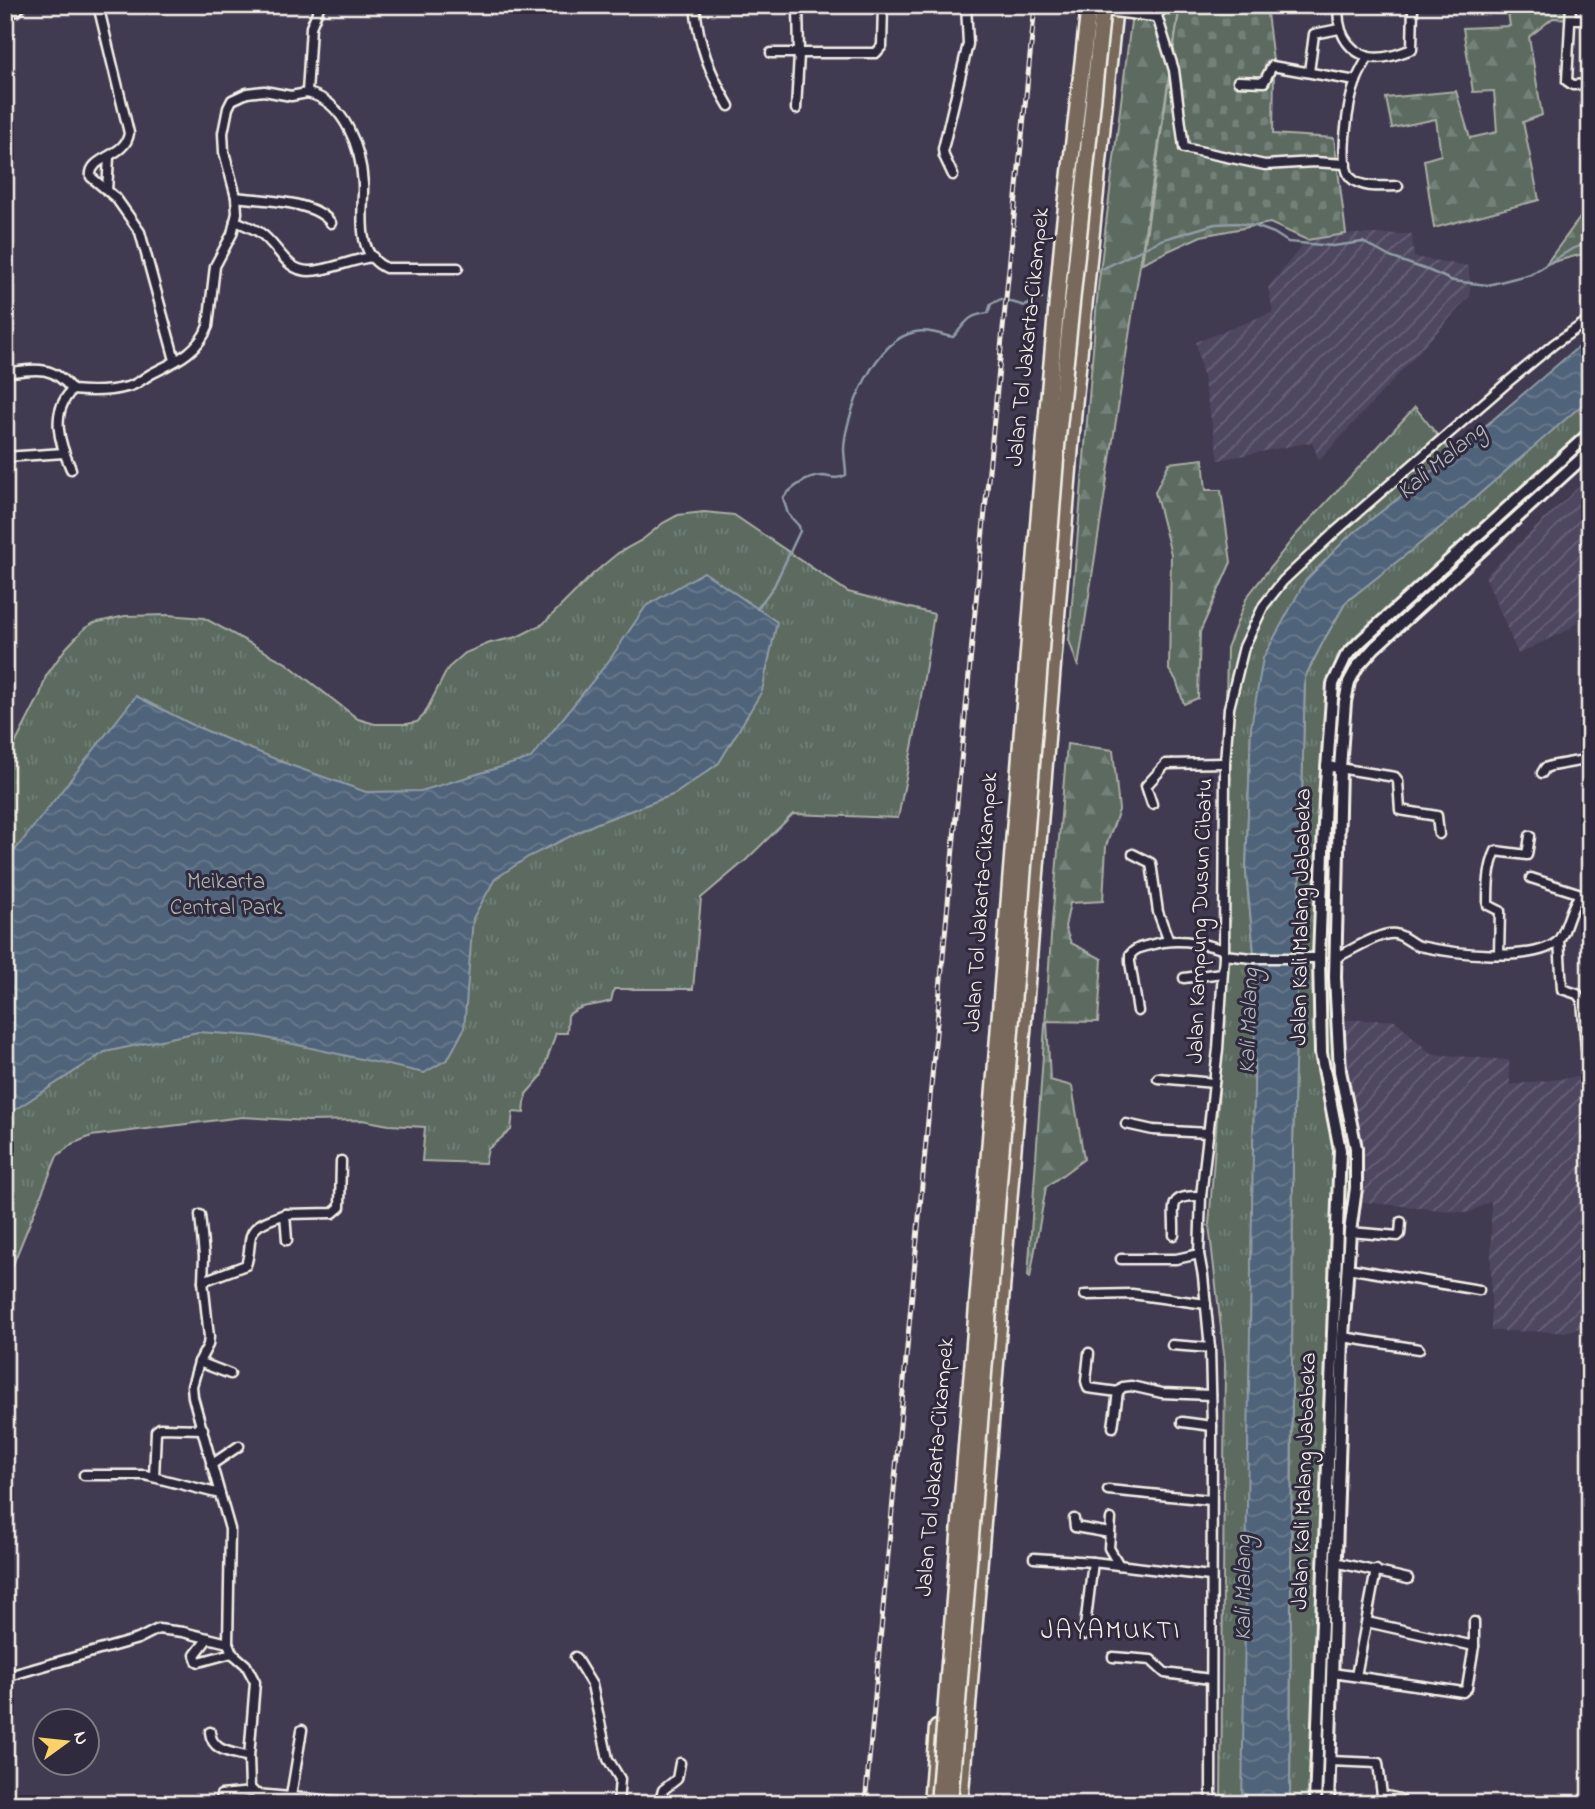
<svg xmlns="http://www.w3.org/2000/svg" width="1595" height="1809" font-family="'Indie Flower',sans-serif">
  <defs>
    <pattern id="industrial-furrows" width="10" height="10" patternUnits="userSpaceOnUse" patternTransform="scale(1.75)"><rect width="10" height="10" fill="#4e475f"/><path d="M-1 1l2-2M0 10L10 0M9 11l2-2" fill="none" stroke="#686276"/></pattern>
    <pattern id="grass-tufts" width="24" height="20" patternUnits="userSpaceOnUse" patternTransform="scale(1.75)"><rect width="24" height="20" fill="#5b6b61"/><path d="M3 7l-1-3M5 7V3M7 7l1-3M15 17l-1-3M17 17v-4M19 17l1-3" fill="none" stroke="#738178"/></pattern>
    <pattern id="forest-firs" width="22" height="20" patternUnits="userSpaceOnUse" patternTransform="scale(1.75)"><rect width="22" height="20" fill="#5b6b61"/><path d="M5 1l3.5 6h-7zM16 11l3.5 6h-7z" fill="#738178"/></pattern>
    <pattern id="cemetery-stones" width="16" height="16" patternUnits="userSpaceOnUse" patternTransform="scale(1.75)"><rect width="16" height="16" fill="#5b6b61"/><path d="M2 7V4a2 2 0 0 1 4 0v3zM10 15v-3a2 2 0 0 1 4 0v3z" fill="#738178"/></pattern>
    <pattern id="water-waves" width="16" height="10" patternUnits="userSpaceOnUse" patternTransform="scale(1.75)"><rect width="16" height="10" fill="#4f637a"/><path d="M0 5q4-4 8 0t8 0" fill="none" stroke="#697a8d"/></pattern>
  </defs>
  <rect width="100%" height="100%" fill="#413b51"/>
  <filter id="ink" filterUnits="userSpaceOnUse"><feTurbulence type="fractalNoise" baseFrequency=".0143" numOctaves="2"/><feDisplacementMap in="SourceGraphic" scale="14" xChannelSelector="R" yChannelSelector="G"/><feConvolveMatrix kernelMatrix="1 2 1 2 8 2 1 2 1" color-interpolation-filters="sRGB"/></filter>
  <g filter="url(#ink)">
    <g fill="url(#industrial-furrows)">
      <path d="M1346,234h66l2,23 55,9 1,30 -151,165 -7,-19 -93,18 -23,-118 77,-30 -5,-25 39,-47z"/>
      <path d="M1590,476v133l-20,20 -52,25 -33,-78z"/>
      <path d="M1337,1020h58l36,34 78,6 1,25 80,-10v250l-24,7 -75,-1v-130l-23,12 -114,-12z"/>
    </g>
    <g fill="url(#grass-tufts)" stroke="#a8aea4" stroke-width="2">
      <path d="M1590,398v53l-169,152 -72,79 -9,86v303l16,77 -6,84 -22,572h-38l3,-660 12,-467 19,-37 22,-38z"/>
      <path d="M1415,407l39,49 -203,271 -5,145 10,100 -13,832h-22l4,-441 -16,-138 17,-228 -1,-237 2,-112 20,-51 48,-61z"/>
      <path d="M704,512l30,3 114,77 86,22 -18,114 -18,90 -105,-4 -47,46 -45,38 -8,91h-79l-3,12c-20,7 -26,1 -43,14l-1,18h-11l-15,44 -15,17 -2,19 -11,-1 -2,18 -23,19 -3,14 -63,-2 3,-34 -36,-2 -27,-5 -54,1 -66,-4 -151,19 -19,8 -15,12 -50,123 -2,20v-530l8,-21 27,-53 6,-19 20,-28 19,-20 9,-5 31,-7 43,-1 36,3 82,45 72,56 17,5h32l10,-2 7,-7 24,-47 17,-15 25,-10 27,-6 26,-13 51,-51 24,-20 24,-13 21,-17 15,-8z"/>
    </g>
    <g fill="url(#forest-firs)" stroke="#a8aea4" stroke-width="2">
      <path d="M1133,5h47l-102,662 -9,-27 29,-352z"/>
      <path d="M1507,5h67l1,14 -22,-1 -24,19 13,78 -19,7 16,78 -105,28 -10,-68 17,-5 -5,-36 -44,9 -6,-30 70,-7 14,47 27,-6 -3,-41 -21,1 -10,-64 47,-2z"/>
      <path d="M1590,204v48l-44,12z"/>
      <path d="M1203,459l3,31h15l10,72 -31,70 -2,66 -14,6 -8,-24 -7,-10 2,-116 -16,-62 14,-29z"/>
      <path d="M1067,744l46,6 6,60 -13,36 -3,55 -33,2 -5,24 6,16 31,16 -4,63 -51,-1 3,59 22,6 12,73 -38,28 -16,91 -2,-1 24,-355z"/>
    </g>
    <path fill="url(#cemetery-stones)" stroke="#a8aea4" stroke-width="2" d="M1180,5h86l8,64 -1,65 61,4 12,96 -39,6 -37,-17 -69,13 -59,27z"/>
    <g fill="url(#water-waves)" stroke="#919ca6" stroke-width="2">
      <path d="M1590,337v61l-144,125 -100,79 -22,38 -19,37 -12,467 -3,660h-48l14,-832 -10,-100 5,-145 12,-69 42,-77 42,-43 75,-58z"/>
      <path d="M704,572l73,50 -15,69 -43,72 -44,31 -80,30 -67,33 -33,22 -22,39 -9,111 -16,30 -24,14 -167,-37 -59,-4 -93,20 -100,64v-253l131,-167 59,30 95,39 76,27 55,-1 110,-33 77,-96 38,-56z"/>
    </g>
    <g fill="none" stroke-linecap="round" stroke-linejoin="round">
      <g stroke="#919ca6" stroke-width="2.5">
        <path d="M1094,273l67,-33 54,-16 22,-1 18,3 19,7 14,9 45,4 30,-4 27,15 40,14 23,10 35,4 43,-11 41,-25 18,-7"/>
        <path d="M757,609l17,-23 26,-55 -1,-5 -11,-12 -5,-16c9,-11 25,-22 40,-22 9,1 14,4 23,-1 0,-9 -2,-18 -2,-27 2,-36 31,-108 71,-116 13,-3 25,3 38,5 15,-15 12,-21 35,-24l3,-9 10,-5 24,7 17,-8"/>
      </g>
      <g stroke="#f4f1e8" stroke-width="13">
        <g id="street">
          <path d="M98,5l31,128c-3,25 -41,23 -38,44l25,21 24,34 35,128"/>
          <path d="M695,5c3,38 15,69 34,101"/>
          <path d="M1339,5c-3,23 6,45 30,52 14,3 30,-3 43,-8l1,-44"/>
          <path d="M1571,5l-4,76 6,4 17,-1"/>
          <path d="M1157,16l17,54 10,78 81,17 49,-3 32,2"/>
          <path d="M1154,17l13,-12"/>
          <path d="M1571,19h19"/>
          <path d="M771,53h105l6,-7 1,-41"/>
          <path d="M1368,57c-4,8 -9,16 -12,24 -7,18 -19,82 -5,97 11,11 33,8 47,8"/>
          <path d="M1309,72l5,-38 25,-5"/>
          <path d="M1238,81l26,1 8,-16 84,15"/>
          <path d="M307,93c38,8 54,56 56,91 1,28 -9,70 23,84h72"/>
          <path d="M796,109l3,-55 -1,-49"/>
          <path d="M953,175l-9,-19 -1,-7 25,-105 -2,-39"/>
          <path d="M107,191l2,-34"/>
          <path d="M236,197c28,4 78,3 95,26"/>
          <path d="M235,221c8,3 17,7 24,11 19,12 26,39 50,39 21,0 42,-12 64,-14"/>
          <path d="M5,373c29,-4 48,-9 67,17 19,2 36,2 55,-3 10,-2 15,-8 24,-13 23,-12 47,-21 57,-48l7,-60 17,-32 5,-21 -1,-16 -12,-45 -1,-19 5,-25 4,-8 15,-7 17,-2 27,5 16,-3 4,-66 9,-22"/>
          <path d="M5,457l59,-4"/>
          <path d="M71,469c-12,-27 -21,-56 1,-79"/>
          <path d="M1326,766l69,11 3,4 2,29 37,6 2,18"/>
          <path d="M1542,773l3,-5 6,-2 39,-7"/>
          <path d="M1152,804l-6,-18 20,-22 59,-1"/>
          <path d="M1133,854l18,9 7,49 10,27"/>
          <path d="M1531,878l50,16"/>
          <path d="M1559,940l3,49 15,5 5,6 5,60"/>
          <path d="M1499,954l1,-43 -12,-6c0,-18 0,-37 8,-54l31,4 3,-19"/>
          <path d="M1224,955l28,3h67"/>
          <path d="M1335,958c16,-7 44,-26 60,-24 9,1 16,10 24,12 32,7 112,17 138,-4 10,-9 11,-34 24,-48h9"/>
          <path d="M1184,978l38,-5"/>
          <path d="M1138,1011l-8,-49v-7c5,-7 12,-8 20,-10 26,-8 47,-3 72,4"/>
          <path d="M1158,1078l56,5"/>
          <path d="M1126,1124l27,6 55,3"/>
          <path d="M285,1214l48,-1 7,-6 1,-46"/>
          <path d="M1350,1232l48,4 2,-2 1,-12"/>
          <path d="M1174,1235c1,-29 -8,-40 27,-39"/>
          <path d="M1121,1259h55l23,-5"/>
          <path d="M1347,1268l132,22"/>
          <path d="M203,1281l43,-16c3,-8 3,-15 4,-24 1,-18 21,-21 35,-27l2,26"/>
          <path d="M1085,1295l47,-1 74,10"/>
          <path d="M1343,1337l76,12"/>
          <path d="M1172,1345l38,3"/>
          <path d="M1089,1353l-3,28 2,7 30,4 5,-5 8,-1 31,7 49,2"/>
          <path d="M199,1362l9,-17 1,-8 -6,-56 1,-25 -4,-41"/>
          <path d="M1182,1422l30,4"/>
          <path d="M1113,1427l5,-35"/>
          <path d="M211,1465l28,-19"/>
          <path d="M84,1475h61l75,19 10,35 -2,114 4,10 14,12 9,17 -6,75 1,31 6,6 91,8 4,2"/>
          <path d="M154,1477l2,-46 4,-3 43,1"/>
          <path d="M1108,1490l103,10"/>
          <path d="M220,1494l-27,-97 -1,-11 7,-24 31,12"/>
          <path d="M1074,1519l1,8 35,6"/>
          <path d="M1111,1519l-2,29 10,17"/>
          <path d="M1034,1558l59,4 117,14"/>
          <path d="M1335,1562l73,17"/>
          <path d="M1367,1622l107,24"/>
          <path d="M1084,1635l9,-73"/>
          <path d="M208,1638l-13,17 2,6 2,1 33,-9"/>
          <path d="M575,1657l17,28 16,74 12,20 -2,25"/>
          <path d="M1113,1657l38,3 14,13 45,6"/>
          <path d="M1332,1673l131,19 4,-4 7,-42v-24"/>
          <path d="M1356,1676l20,-106"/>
          <path d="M5,1677l133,-38 20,-10 25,3 45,11"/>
          <path d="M210,1732c2,20 22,20 39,25"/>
          <path d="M1329,1761l49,2 4,32 18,4 4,5"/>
          <path d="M221,1795l31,-3"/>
          <path d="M291,1796l11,-66"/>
          <path d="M659,1804l4,-14 14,-11 3,-16"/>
          <path d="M1211,1804l1,-378 -2,-78 -7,-72 -4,-22 2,-58 17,-147 6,-94 1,-192 4,-55 12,-49 3,-12 20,-42 19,-24 52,-49 173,-150 46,-38 36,-25"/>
        </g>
      </g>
      <g stroke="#f4f1e8" stroke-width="16">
        <g id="secondary">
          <path d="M5,11l11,-1 4,-5"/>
          <path d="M1315,1804l25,-654 -19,-97 -2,-95 6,-160 8,-114 13,-28 16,-16 228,-207"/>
          <path d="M1328,1804l15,-467 7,-105 6,-44v-40l-16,-77 -5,-94 5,-209 5,-66 4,-20 8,-15 18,-20 215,-196"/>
        </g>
      </g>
      <g stroke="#f4f1e8" stroke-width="19">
        <g id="highway">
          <path d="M931,1804l6,-76"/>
          <path d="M960,1804l114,-1396 41,-403"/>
        </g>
      </g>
      <use href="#street" stroke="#2f2a3d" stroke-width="8"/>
      <use href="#secondary" stroke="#2f2a3d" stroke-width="10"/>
      <use href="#highway" stroke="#78695c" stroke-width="14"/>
      <g stroke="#f4f1e8" stroke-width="5">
        <path id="rail" d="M865,1804l107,-1162 63,-637"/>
      </g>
      <use href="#rail" stroke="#2f2a3d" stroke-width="2.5" stroke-dasharray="8" stroke-linecap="butt"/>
      <g stroke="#f4f1e8" stroke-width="13" stroke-linecap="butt">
        <path id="street-bridge" d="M1058,5l96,12"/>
      </g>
      <g stroke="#f4f1e8" stroke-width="19" stroke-linecap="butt">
        <g id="highway-bridge">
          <path d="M938,1804l106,-1356 19,-215 26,-228"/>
          <path d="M950,1804l107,-1357 46,-442"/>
        </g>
      </g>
      <use href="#street-bridge" stroke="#2f2a3d" stroke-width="8"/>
      <use href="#highway-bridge" stroke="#78695c" stroke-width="14"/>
    </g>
  </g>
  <g text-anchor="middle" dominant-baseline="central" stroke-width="6" stroke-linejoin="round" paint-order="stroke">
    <g font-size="23" fill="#f4f1e8" stroke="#2f2a3d">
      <text transform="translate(1029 337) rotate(-84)">Jalan Tol Jakarta–Cikampek</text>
      <text transform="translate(982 902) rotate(-86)">Jalan Tol Jakarta–Cikampek</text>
      <text transform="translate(1302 917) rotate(-89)">Jalan Kali Malang Jababeka</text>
      <text transform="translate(1201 921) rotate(-88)">Jalan Kampung Dusun Cibatu</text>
      <text transform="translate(936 1467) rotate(-85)">Jalan Tol Jakarta–Cikampek</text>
      <text transform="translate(1305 1481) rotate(-88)">Jalan Kali Malang Jababeka</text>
    </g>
    <g font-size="23" fill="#afb5ab" stroke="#2f2a3d">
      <text x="226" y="882">Meikarta<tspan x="226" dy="26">Central Park</tspan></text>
    </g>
    <g font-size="24" font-style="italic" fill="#b2b8bc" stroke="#2f2a3d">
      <text transform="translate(1442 462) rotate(-40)">Kali Malang</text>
      <text transform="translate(1250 1021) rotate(-88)">Kali Malang</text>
      <text transform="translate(1244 1588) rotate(-90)">Kali Malang</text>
    </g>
    <g font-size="26" letter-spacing="2" fill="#f4f1e8" stroke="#2f2a3d">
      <text x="1111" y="1632">JAYAMUKTI</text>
    </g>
  </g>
  <rect width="1595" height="1809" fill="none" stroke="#2f2a3d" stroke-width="28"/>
  <rect x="14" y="14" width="1567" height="1781" fill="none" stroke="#f4f1e8" stroke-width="2.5" filter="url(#ink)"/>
  <g transform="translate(66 1742) rotate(75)"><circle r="33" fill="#2f2a3d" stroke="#7e7a81" stroke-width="2"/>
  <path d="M0-5L12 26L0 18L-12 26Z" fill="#ffd166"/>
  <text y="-10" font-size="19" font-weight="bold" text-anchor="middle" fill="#f4f1e8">N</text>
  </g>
</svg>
